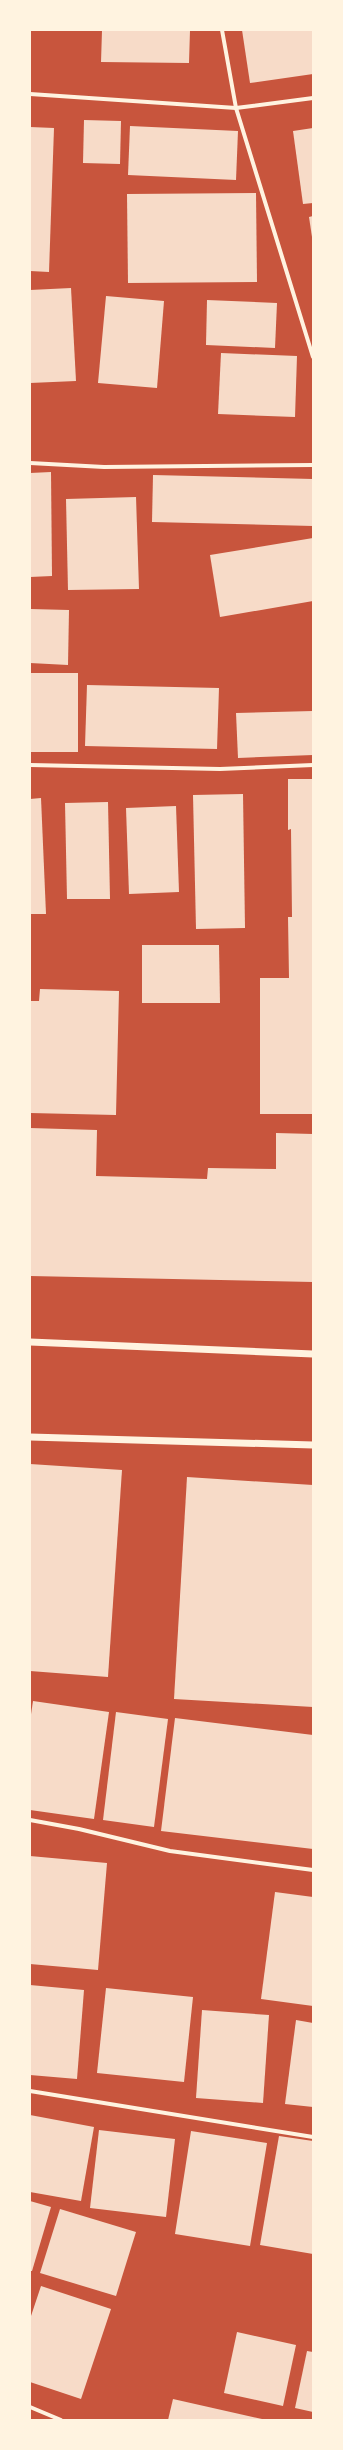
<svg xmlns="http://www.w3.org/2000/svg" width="343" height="2450" font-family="'Alegreya Sans',sans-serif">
  <rect width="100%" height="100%" fill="#c8553d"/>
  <g fill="#f7dbc8">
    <path d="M102,30h88l-1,33 -88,-1z"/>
    <path d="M242,30h71v44l-63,9z"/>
    <path d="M84,120l37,1 -1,43 -37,-1z"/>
    <path d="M130,126l108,5 -2,49 -108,-5z"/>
    <path d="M30,127l24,1 -5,144 -19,-1z"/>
    <path d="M313,128v75l-10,1 -10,-73z"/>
    <path d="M256,193l1,89 -129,1 -1,-89z"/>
    <path d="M313,216v21h-1l-3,-20z"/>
    <path d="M71,288l5,93 -46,2v-93z"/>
    <path d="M106,296l58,5 -7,87 -59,-5z"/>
    <path d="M207,300l70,3 -2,45 -69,-3z"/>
    <path d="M221,353l76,3 -2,61 -77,-3z"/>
    <path d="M51,472l1,104 -22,1v-104z"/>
    <path d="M153,475l160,4v47l-161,-4z"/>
    <path d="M136,497l3,92 -71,1 -2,-91z"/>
    <path d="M313,538v63l-93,16 -10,-62z"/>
    <path d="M30,609l39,1 -1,55 -38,-2z"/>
    <rect x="30" y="673" width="48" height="79"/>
    <path d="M87,685l132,3 -2,61 -132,-3z"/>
    <path d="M313,711v44l-75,3 -2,-45z"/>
    <path d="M288,779h25v335h-53v-136h29l-1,-61h4l-1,-88 -3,1z"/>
    <path d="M243,794l2,134 -49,1 -3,-134z"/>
    <path d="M41,798l5,116h-16v-115z"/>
    <path d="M108,802l2,97h-43l-2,-96z"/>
    <path d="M176,806l3,86 -50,2 -3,-86z"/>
    <path d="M142,945h77l1,58h-78z"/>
    <path d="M40,989l79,2 -3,124 -86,-2v-112h9z"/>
    <path d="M30,1128l67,2 -1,46 111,3 1,-11 68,1v-36l37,1v148l-283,-6z"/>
    <path d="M30,1464l92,6 -14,207 -78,-6z"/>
    <path d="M187,1477l126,8v222l-139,-8z"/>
    <path d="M33,1701l76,11 -15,107 -64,-9v-89z"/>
    <path d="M116,1712l52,7 -14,108 -51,-7z"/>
    <path d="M175,1718l138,17v114l-152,-18z"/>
    <path d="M30,1856l77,7 -9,107 -68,-6z"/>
    <path d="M275,1892l38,5v109l-52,-7z"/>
    <path d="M30,1985l54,5 -7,89 -47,-4z"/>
    <path d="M106,1988l87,9 -9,85 -87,-9z"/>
    <path d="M202,2010l67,5 -6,88 -67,-5z"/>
    <path d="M296,2020l17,3v84l-28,-3z"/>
    <path d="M30,2115l64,12 -13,74 -51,-9z"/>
    <path d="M99,2130l76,9 -9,78 -76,-9z"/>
    <path d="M191,2131l76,12 -17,103 -75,-12z"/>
    <path d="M279,2136l34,5v113l-53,-9z"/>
    <path d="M30,2201l21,6 -19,64h-2z"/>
    <path d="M60,2209l76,23 -20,64 -76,-23z"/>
    <path d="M41,2286l70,23 -30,90 -51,-17v-63z"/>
    <path d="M237,2332l59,13 -13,61 -59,-13z"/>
    <path d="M307,2351l6,1v60l-18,-4z"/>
    <path d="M173,2399l89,20v1h-94z"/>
  </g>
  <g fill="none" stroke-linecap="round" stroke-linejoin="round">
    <g stroke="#fff3e0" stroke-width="4">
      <path d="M222,30l14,78 77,249"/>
      <path d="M30,94l206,14 77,-10"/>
      <path d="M30,463l74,4 209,-2"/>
      <path d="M30,765l190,4 93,-4"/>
      <path d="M30,1820l49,9 91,22 143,19"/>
      <path d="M30,2091l283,46"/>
      <path d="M30,2407l31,13"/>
    </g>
    <g stroke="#fff3e0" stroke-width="7">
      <path d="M30,1342l283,12"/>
      <path d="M30,1437l283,8"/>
    </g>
  </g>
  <rect width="343" height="2450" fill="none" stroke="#fff3e0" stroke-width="62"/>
</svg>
